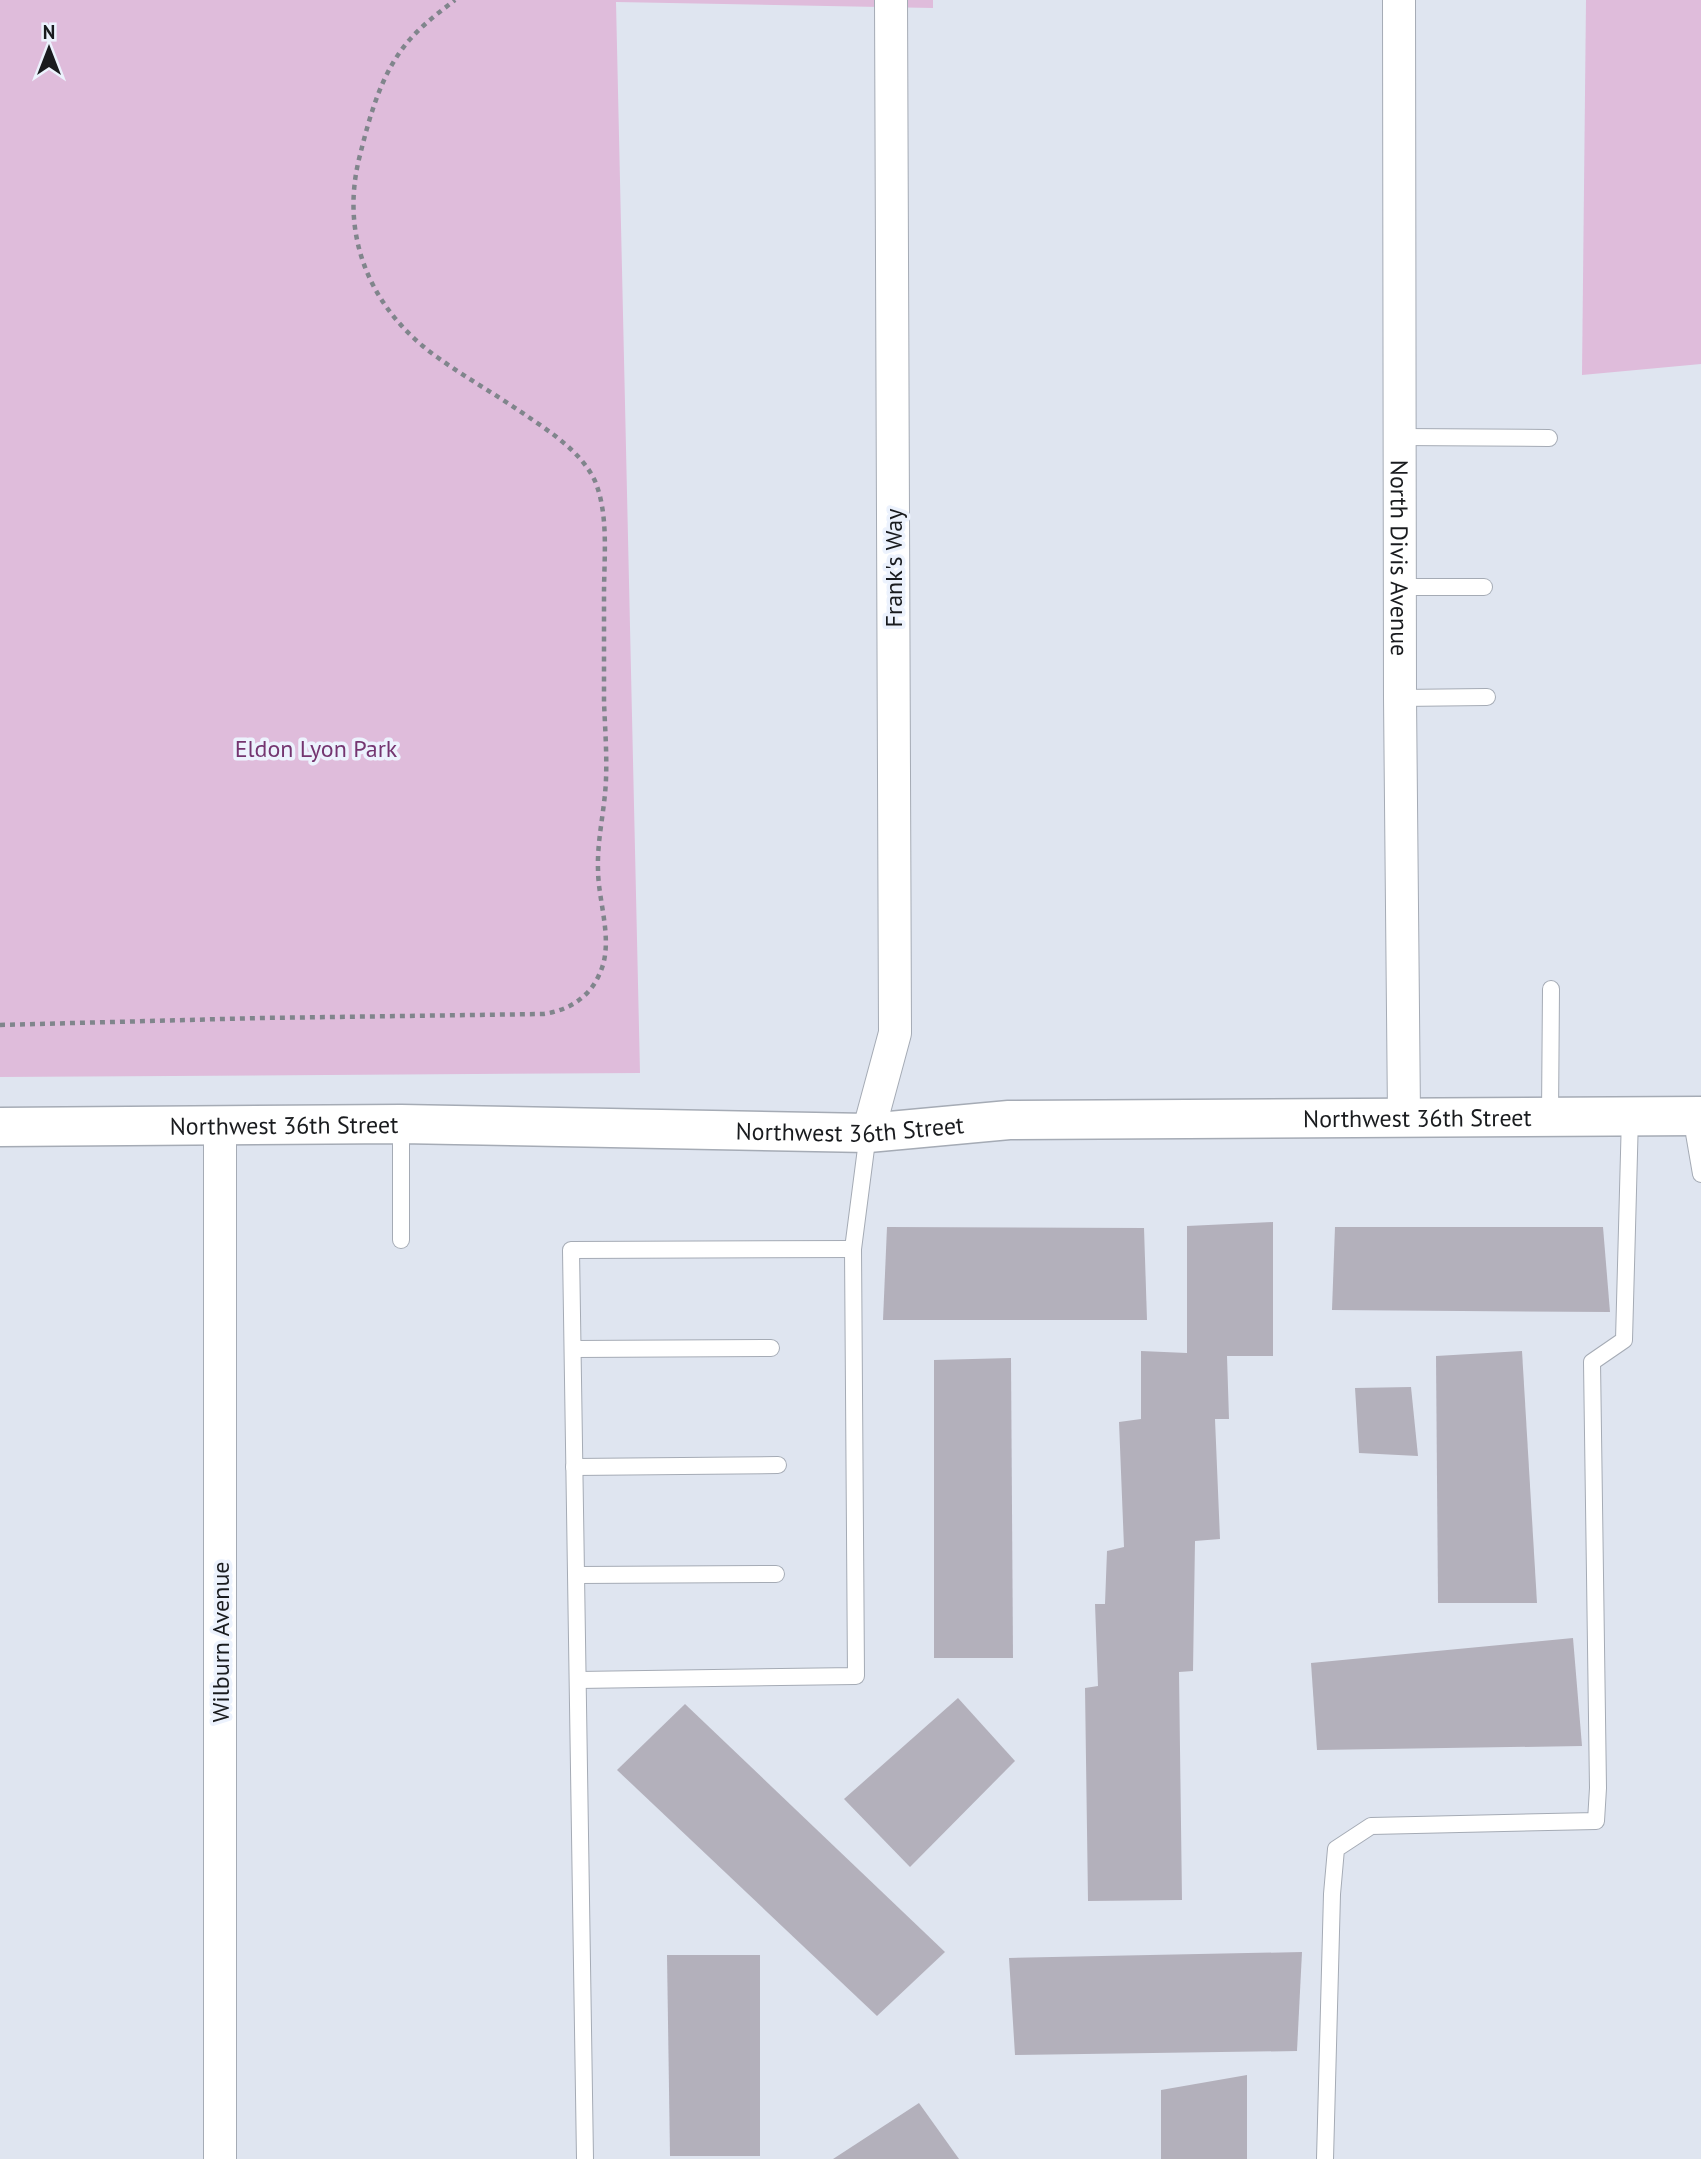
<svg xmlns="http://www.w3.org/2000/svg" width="1701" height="2159" font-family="'PT Sans',sans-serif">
  <rect width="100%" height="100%" fill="#dfe5f0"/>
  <g fill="#dfbcdb">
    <path d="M0,0h933v8l-317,-6 24,1071 -640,4z"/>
    <path d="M1586,0h115v364l-119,11z"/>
  </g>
  <g fill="#b3b0bb">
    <path d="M1273,1222v134h-46l2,63h-14l5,120 -25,2 -2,130 -14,1 3,228 -94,1 -3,-213 13,-2 -3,-82h10l2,-53 17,-4 -5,-125 22,-3v-68l46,2v-127z"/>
    <path d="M887,1227l257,1 3,92h-264z"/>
    <path d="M1335,1227h268l7,85 -278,-2z"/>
    <path d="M1522,1351l15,252h-99l-2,-247z"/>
    <path d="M1011,1358l2,300h-79v-298z"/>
    <path d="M1411,1387l7,69 -59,-3 -4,-65z"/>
    <path d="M1573,1638l9,108 -265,4 -6,-87z"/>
    <path d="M958,1698l57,63 -105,106 -66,-68z"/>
    <path d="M685,1704l260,248 -68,64 -260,-246z"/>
    <path d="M1302,1952l-5,99 -282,4 -6,-97z"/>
    <path d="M667,1955h93v201h-90z"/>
    <path d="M1247,2075v84h-86v-69z"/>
    <path d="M919,2103l40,56h-126z"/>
  </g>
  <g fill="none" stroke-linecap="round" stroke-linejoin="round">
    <g stroke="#a5abb5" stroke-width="18">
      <g id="lane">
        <path d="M1399,437l150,1"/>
        <path d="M1400,587h84"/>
        <path d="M1400,698l87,-1"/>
        <path d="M1550,1116l1,-127"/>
        <path d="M1691,1116l10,58"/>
        <path d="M401,1124v116"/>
        <path d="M574,1349l197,-1"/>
        <path d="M574,1467l204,-2"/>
        <path d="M578,1575l198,-1"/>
        <path d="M578,1680l278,-4 -3,-427 15,-116"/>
        <path d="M585,2159l-14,-909 282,-1"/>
        <path d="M1325,2159l7,-265 4,-45 35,-23 225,-5 2,-33 -6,-426 32,-22 6,-224"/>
      </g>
    </g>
    <g stroke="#a5abb5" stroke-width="34">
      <g id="street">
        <path id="s1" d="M1399,0l1,698 4,418"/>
        <path d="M220,1124v1035"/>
        <path d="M868,1133l27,-100 -4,-1033"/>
      </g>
    </g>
    <g stroke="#a5abb5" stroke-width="41">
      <g id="secondary">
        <path id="s2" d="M0,1127l401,-3 467,9 141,-13 692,-4"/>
      </g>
    </g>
    <path stroke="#80858c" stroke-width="4.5" stroke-dasharray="5 5" stroke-linecap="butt" d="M0,1025l261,-7 282,-4c24,-3 46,-16 56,-39 16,-32 -1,-72 -1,-106 -1,-30 7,-60 8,-90 1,-25 -1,-52 -2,-77 0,-36 0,-72 0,-108 0,-36 5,-79 -9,-113 -13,-28 -43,-48 -68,-65 -30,-21 -61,-38 -90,-59 -66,-47 -97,-119 -78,-198 11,-44 23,-91 55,-124 12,-13 27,-24 41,-35"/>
    <use href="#lane" stroke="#fff" stroke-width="16"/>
    <use href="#street" stroke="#fff" stroke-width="32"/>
    <use href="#secondary" stroke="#fff" stroke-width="38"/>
  </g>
  <g text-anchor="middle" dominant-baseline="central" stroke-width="7" stroke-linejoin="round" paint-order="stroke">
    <g font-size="24" fill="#191b1e" stroke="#ecf2fd">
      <text stroke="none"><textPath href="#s1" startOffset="558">North Divis Avenue</textPath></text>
      <text transform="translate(893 568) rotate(-90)">Frank's Way</text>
      <text stroke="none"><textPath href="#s2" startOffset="1418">Northwest 36th Street</textPath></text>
      <text stroke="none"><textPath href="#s2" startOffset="284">Northwest 36th Street</textPath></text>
      <text stroke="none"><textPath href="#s2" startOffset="850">Northwest 36th Street</textPath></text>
      <text transform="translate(220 1642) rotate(-90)">Wilburn Avenue</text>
    </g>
    <g font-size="24" fill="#743570" stroke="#ecf2fd">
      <text x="316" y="748">Eldon Lyon Park</text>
    </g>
  </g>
  <g transform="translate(49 49)" stroke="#ecf2fd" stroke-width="5" paint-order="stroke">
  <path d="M0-5L12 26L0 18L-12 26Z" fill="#191b1e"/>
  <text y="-10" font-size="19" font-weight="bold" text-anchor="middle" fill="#191b1e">N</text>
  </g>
</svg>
